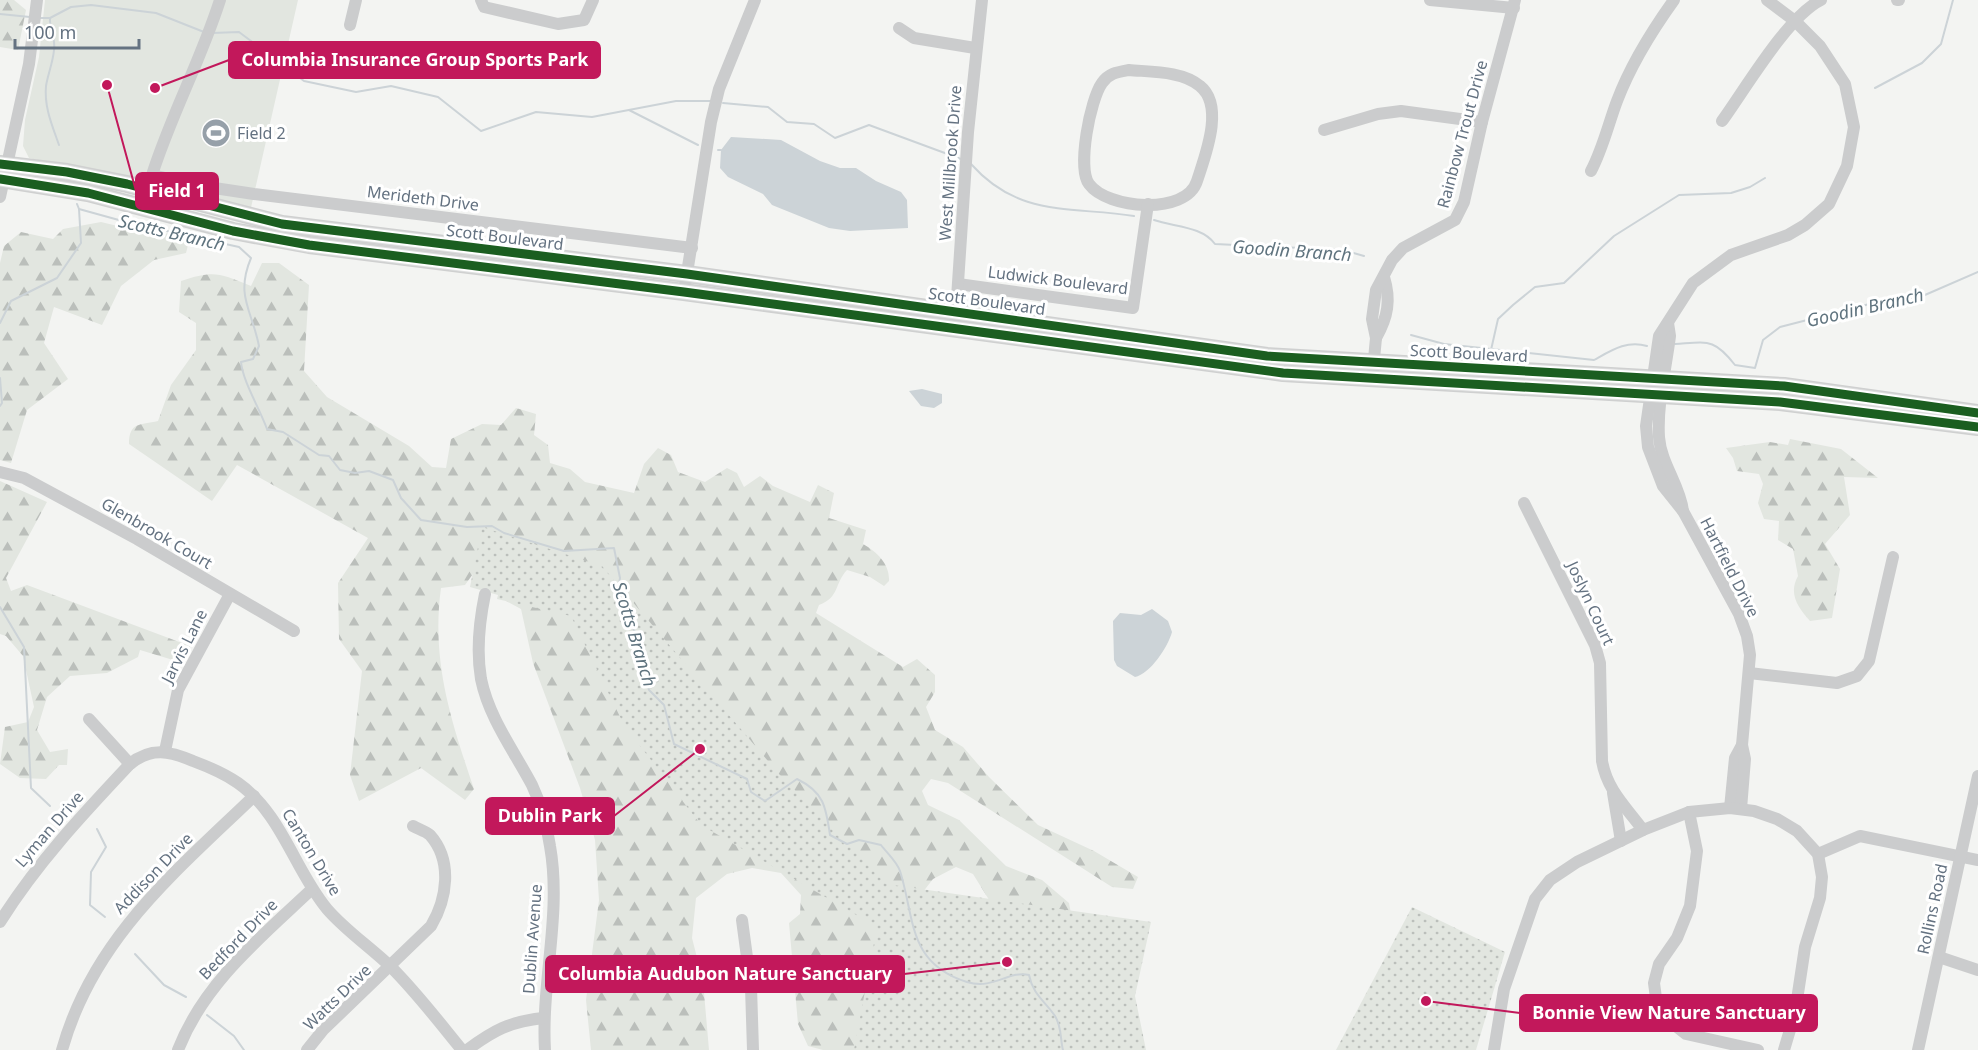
<svg xmlns="http://www.w3.org/2000/svg" width="1978" height="1050" font-family="'Noto Sans',sans-serif">
  <defs>
    <pattern id="forest-firs" width="22" height="20" patternUnits="userSpaceOnUse" patternTransform="scale(1.5)"><rect width="22" height="20" fill="#e2e6e0"/><path d="M5 1l3.5 6h-7zM16 11l3.5 6h-7z" fill="#bbbfbb"/></pattern>
    <pattern id="park-dots" width="8" height="8" patternUnits="userSpaceOnUse" patternTransform="scale(1.5)"><rect width="8" height="8" fill="#e2e6e0"/><path d="M2 2h.1M6 6h.1" fill="none" stroke="#bbbfbb" stroke-width="1.8" stroke-linecap="round"/></pattern>
  </defs>
  <rect width="100%" height="100%" fill="#f3f4f2"/>
  <g fill="url(#forest-firs)">
    <path d="M0,0h14l12,10 -8,40 -18,-3z"/>
    <path d="M101,222l54,13 16,-2 18,8 -3,12 -32,7 -33,26 -19,39 -48,-18 -10,36 24,36 -41,31 -16,53 -11,-3v-197l4,-17 17,-14 32,7 10,-10z"/>
    <path d="M262,263h17l30,22 -5,86 23,26 82,49 23,21 14,1 5,-29 31,-15 19,1 15,-17 20,6 -2,21 14,10 2,18 20,6 15,13 49,11 10,-29 14,-16 13,7 7,17 27,10 22,-14 10,5 7,14 16,-11 13,10 37,16 8,-17 16,8 -5,25 37,12 -3,14c14,8 27,20 26,37l-5,5 -14,-9 -23,-7c-13,14 -7,27 -28,35l-3,8 87,54 14,-8 18,16v17l-9,15 9,23 28,17 26,30 49,48 56,26 44,26 -5,12 -21,-2 -164,-104 -17,-4 -9,12 6,14 31,15 47,46 36,14 27,23 3,16 -81,-16 -18,-29 -17,-7 -23,12 -14,18 77,153h-173l-15,-4 -10,-22 -9,-101 11,-9 1,-19 -20,-22 -29,-5 -25,6 -31,24 -4,40 11,43 6,69h-118l-5,-50 13,-100 -4,-60 -15,-52 -47,-125 -12,-54 -15,-8 -28,-34 -13,18 -24,3c-10,73 10,133 33,201l-9,11 -44,-32 -62,33 -9,-26 12,-104 -23,-32 -1,-56 30,-45 -131,-73 -25,36 -83,-57c0,-22 11,-19 29,-23l13,-36 25,-35v-27l-17,-11 2,-31c33,-11 38,-8 70,5z"/>
    <path d="M1790,439l51,10 37,29 -34,-1 6,38 -25,29 15,25 -8,49 -22,3c-12,-14 -22,-27 -12,-45l-5,-27 -15,-9 1,-19 -15,-2 -6,-16 5,-19 -4,-10 -22,-3 -4,-13 -7,-10 44,-6 18,3z"/>
    <path d="M0,481l47,21 -41,76 5,13 16,-6 163,61 -7,17 -43,-13 -2,7 -31,16 -37,3 -23,21 -10,33 13,22 18,-3 -1,16h-8l-13,14 -26,-1 -20,-14 5,-37 23,-5 6,-15 -11,-51 -17,-20 -6,-2z"/>
  </g>
  <g fill="url(#park-dots)">
    <path d="M482,527l120,39 177,208 107,110 265,38 -16,74 11,54h-292l23,-123 -176,-102 -77,-100 -53,-109 -74,-17 1,-4 -28,-8z"/>
    <path d="M1412,907l93,45 -29,98h-140z"/>
  </g>
  <path fill="#e2e6e0" d="M45,0h253l-48,212 -221,-54 -6,-12 2,-26 14,-63z"/>
  <g fill="#ccd3d7">
    <path d="M731,137l50,3 39,21 20,7h16l20,13 25,11 6,8 1,28 -58,3 -21,-3 -57,-23 -9,-11 -35,-17 -8,-9 1,-18z"/>
    <path d="M922,389l20,5v9l-8,5 -13,-2 -12,-15z"/>
    <path d="M1152,609l16,12 4,11c-4,15 -22,42 -37,45l-18,-11 -3,-6 -1,-39 7,-8 21,2z"/>
  </g>
  <g fill="none" stroke-linecap="round" stroke-linejoin="round">
    <g stroke="#ccd3d7" stroke-width="2">
      <path d="M0,14l30,3"/>
      <path d="M39,18h11c-1,11 6,20 4,32 -1,12 -6,24 -8,36 -2,21 6,39 13,59"/>
      <path d="M50,18l21,-11 20,-2 65,8 48,19"/>
      <path d="M212,33l27,-1 65,49 52,11 35,-6 47,11 43,34 55,-19 56,5 84,-16h34"/>
      <path d="M1875,88l47,-25 19,-19 12,-44"/>
      <path d="M723,103l45,4 19,15 27,2 21,14 34,-13 92,34"/>
      <path d="M629,110l69,35"/>
      <path d="M718,150h3"/>
      <path d="M971,164c48,54 99,42 163,52"/>
      <path d="M77,204l2,5 47,13 113,25 12,11c-16,38 1,52 8,88l-6,13 -12,3c2,20 18,45 26,67l16,3 36,23 10,1 11,14 15,3 14,-2 24,9 8,18 20,22 46,7 25,-1 12,7 60,18 50,-3 6,30 -2,11 8,13 7,26 9,18v22l7,22 15,15 10,39 73,35 4,13 14,9 32,-22c27,13 29,28 33,56l17,9 12,-4 22,5c6,8 16,17 19,26 15,47 7,92 67,111 27,8 42,-12 62,-7 4,20 16,26 26,41 7,11 5,23 8,34"/>
      <path d="M1154,220c20,7 48,6 61,24l128,6 21,6"/>
      <path d="M0,323l11,-22 46,-23 24,-35 -2,-34"/>
      <path d="M1411,335l33,9 150,16c18,-10 33,-20 53,-14"/>
      <path d="M1675,344c33,-2 39,-6 60,21l20,3 8,-28 17,-13 101,-26 37,-3 60,-26"/>
      <path d="M1491,350l7,-31 15,-14 22,-18 29,-4 50,-47 65,-41 52,-2 19,-6 15,-9"/>
      <path d="M0,378l2,25 -2,3"/>
      <path d="M0,607l24,40 7,141 19,18"/>
      <path d="M97,829l9,18 -15,25 -1,33 15,12"/>
      <path d="M135,954l29,31 22,12"/>
      <path d="M207,1015l27,21 10,14"/>
    </g>
    <g stroke="#cfd0d0" stroke-width="18">
      <g id="major">
        <path d="M0,164l67,8 60,12 155,40 405,50 580,82 517,30 194,27"/>
        <path d="M0,179l88,14 145,38 76,14 375,47 599,81 497,29 198,25"/>
      </g>
    </g>
    <g stroke="#cbcccd" stroke-width="12">
      <path d="M220,0c-19,60 -49,115 -68,175l49,11 53,8 438,54"/>
      <path d="M481,0l3,7 74,17 26,-4 9,-20"/>
      <path d="M1430,0l84,8"/>
      <path d="M1897,0h2"/>
      <path d="M350,25l6,-25"/>
      <path d="M899,28l15,10 61,10"/>
      <path d="M1129,70c22,2 54,1 71,16 25,20 5,70 -3,95 -11,35 -90,28 -108,3 -12,-16 1,-84 13,-101 7,-10 16,-11 27,-13z"/>
      <path d="M1722,121c24,-33 65,-104 99,-121"/>
      <path d="M1324,130l54,-16 23,-3 81,11"/>
      <path d="M1591,171c12,-23 17,-46 26,-70 14,-37 34,-69 57,-101"/>
      <path d="M0,197l29,-133 8,-64"/>
      <path d="M958,284l175,24 15,-104"/>
      <path d="M684,292l27,-170 8,-33 36,-89"/>
      <path d="M1668,323l2,13c-4,32 -13,68 -11,101 2,27 21,48 24,74"/>
      <path d="M955,328l13,-196 14,-132"/>
      <path d="M1376,338c12,-21 15,-38 8,-61"/>
      <path d="M1372,380l4,-42 -4,-19 4,-29 16,-30 11,-12 52,-28 9,-18 18,-80 33,-122"/>
      <path d="M0,472l24,6 113,61 157,92"/>
      <path d="M1524,503l71,142 5,18 2,98c5,29 24,46 41,69"/>
      <path d="M485,594c-6,29 -9,56 -4,85 8,39 33,72 51,106 9,19 15,41 18,61 12,68 -9,136 -5,204"/>
      <path d="M1749,673l88,10 20,-7 12,-15 24,-104"/>
      <path d="M89,719l41,45"/>
      <path d="M165,751l13,-61 52,-96"/>
      <path d="M1613,793l8,48"/>
      <path d="M1730,808l5,-50 7,-13"/>
      <path d="M1741,809l4,-50 -3,-14 8,-90 -3,-19 -8,-22 -56,-103 -20,-25 -15,-39 -2,-21 13,-90 34,-53 38,-28 57,-20 17,-10 24,-21 18,-38 7,-39 -9,-43 -25,-38 -25,-25 -28,-21"/>
      <path d="M1689,812l8,39 -7,55 -13,32 -18,26 -5,19 2,15 6,17 24,19 72,16"/>
      <path d="M1818,854l42,-18 118,24"/>
      <path d="M742,920l9,67 2,63"/>
      <path d="M0,922c37,-59 83,-108 130,-158 21,-17 40,-13 63,-3 16,6 32,13 45,22 44,31 56,86 89,126 18,21 43,38 64,58 26,26 48,55 71,83"/>
      <path d="M1939,957l39,13"/>
      <path d="M62,1050c31,-111 112,-177 192,-254"/>
      <path d="M178,1050c26,-67 82,-112 134,-161"/>
      <path d="M307,1050l16,-20 108,-104c16,-27 22,-65 -1,-91 -4,-4 -12,-6 -17,-9"/>
      <path d="M467,1050c27,-20 42,-28 76,-32"/>
      <path d="M1494,1050l10,-61 31,-90 15,-19 27,-18 66,-32 46,-18 41,-4 24,3 23,8 20,12 21,23 4,23 -2,21 -15,49 -10,66 -11,37"/>
      <path d="M1918,1050l60,-274"/>
    </g>
    <use href="#major" stroke="#dfe0e0" stroke-width="15"/>
    <g stroke="#fff" stroke-width="13">
      <g id="cycleway">
        <path d="M0,164l67,8 60,12 155,40 405,50 580,82 517,30 194,27"/>
        <path d="M0,179l88,14 145,38 76,14 375,47 599,81 497,29 198,25"/>
      </g>
    </g>
    <use href="#cycleway" stroke="#1b5e20" stroke-width="9"/>
  </g>
  <defs>
    <g id="stadium-disc" transform="scale(1.5)"><circle r="9.5" fill="#96a0a9" stroke="#fff"/><path d="M0-5a6.5 5 0 1 0 0 10a6.5 5 0 1 0 0-10ZM-3.5-1.8h7v3.6h-7Z" fill="#fff"/></g>
  </defs>
  <g fill-rule="evenodd">
    <use href="#stadium-disc" x="216" y="133"/>
  </g>
  <g text-anchor="middle" dominant-baseline="central" stroke-width="6" stroke-linejoin="round" paint-order="stroke">
    <g font-size="16" fill="#647281" stroke="#fff" text-anchor="start">
      <text x="237" y="133">Field 2</text>
    </g>
    <g font-size="16" fill="#647281" stroke="#fff">
      <text transform="translate(1462 134) rotate(-75)">Rainbow Trout Drive</text>
      <text transform="translate(950 163) rotate(-86)">West Millbrook Drive</text>
      <text transform="translate(423 198) rotate(7)">Merideth Drive</text>
      <text transform="translate(505 237) rotate(7)">Scott Boulevard</text>
      <text transform="translate(1058 280) rotate(7)">Ludwick Boulevard</text>
      <text transform="translate(987 301) rotate(8)">Scott Boulevard</text>
      <text transform="translate(1469 353) rotate(3)">Scott Boulevard</text>
      <text transform="translate(157 533) rotate(30)">Glenbrook Court</text>
      <text transform="translate(1730 567) rotate(63)">Hartfield Drive</text>
      <text transform="translate(1591 603) rotate(65)">Joslyn Court</text>
      <text transform="translate(184 646) rotate(-63)">Jarvis Lane</text>
      <text transform="translate(49 829) rotate(-49)">Lyman Drive</text>
      <text transform="translate(312 852) rotate(59)">Canton Drive</text>
      <text transform="translate(153 873) rotate(-46)">Addison Drive</text>
      <text transform="translate(1932 909) rotate(-78)">Rollins Road</text>
      <text transform="translate(238 939) rotate(-46)">Bedford Drive</text>
      <text transform="translate(532 939) rotate(-86)">Dublin Avenue</text>
      <text transform="translate(337 997) rotate(-44)">Watts Drive</text>
    </g>
    <g font-size="18" font-style="italic" fill="#60747f" stroke="#fff">
      <text transform="translate(172 232) rotate(13)">Scotts Branch</text>
      <text transform="translate(1292 250) rotate(4)">Goodin Branch</text>
      <text transform="translate(1865 307) rotate(-13)">Goodin Branch</text>
      <text transform="translate(635 634) rotate(73)">Scotts Branch</text>
    </g>
  </g>
  <path fill="none" stroke="#c2185b" stroke-width="2" d="M155 88L229 60M107 85L136 191M700 749L614 816M1007 962L904 974M1426 1001L1520 1013"/>
  <g fill="#c2185b" stroke="#fff" stroke-width="2">
    <circle cx="155" cy="88" r="6"/>
    <circle cx="107" cy="85" r="6"/>
    <circle cx="700" cy="749" r="6"/>
    <circle cx="1007" cy="962" r="6"/>
    <circle cx="1426" cy="1001" r="6"/>
  </g>
  <g fill="#c2185b" stroke="#c2185b" stroke-width="2">
    <rect x="229" y="42" width="371" height="36" rx="6"/>
    <rect x="136" y="173" width="82" height="36" rx="6"/>
    <rect x="486" y="798" width="128" height="36" rx="6"/>
    <rect x="546" y="956" width="358" height="36" rx="6"/>
    <rect x="1520" y="995" width="297" height="36" rx="6"/>
  </g>
  <g font-size="18" text-anchor="middle" font-weight="bold" fill="#fff">
    <text x="415" y="66">Columbia Insurance Group Sports Park</text>
    <text x="177" y="197">Field 1</text>
    <text x="550" y="822">Dublin Park</text>
    <text x="725" y="980">Columbia Audubon Nature Sanctuary</text>
    <text x="1669" y="1019">Bonnie View Nature Sanctuary</text>
  </g>
  <path d="M15 39v9h124v-9" fill="none" stroke="#647281" stroke-width="3"/>
  <text x="24" y="39" font-size="18" fill="#647281" stroke="#ffffff" stroke-width="4.5" paint-order="stroke">100 m</text>
</svg>
